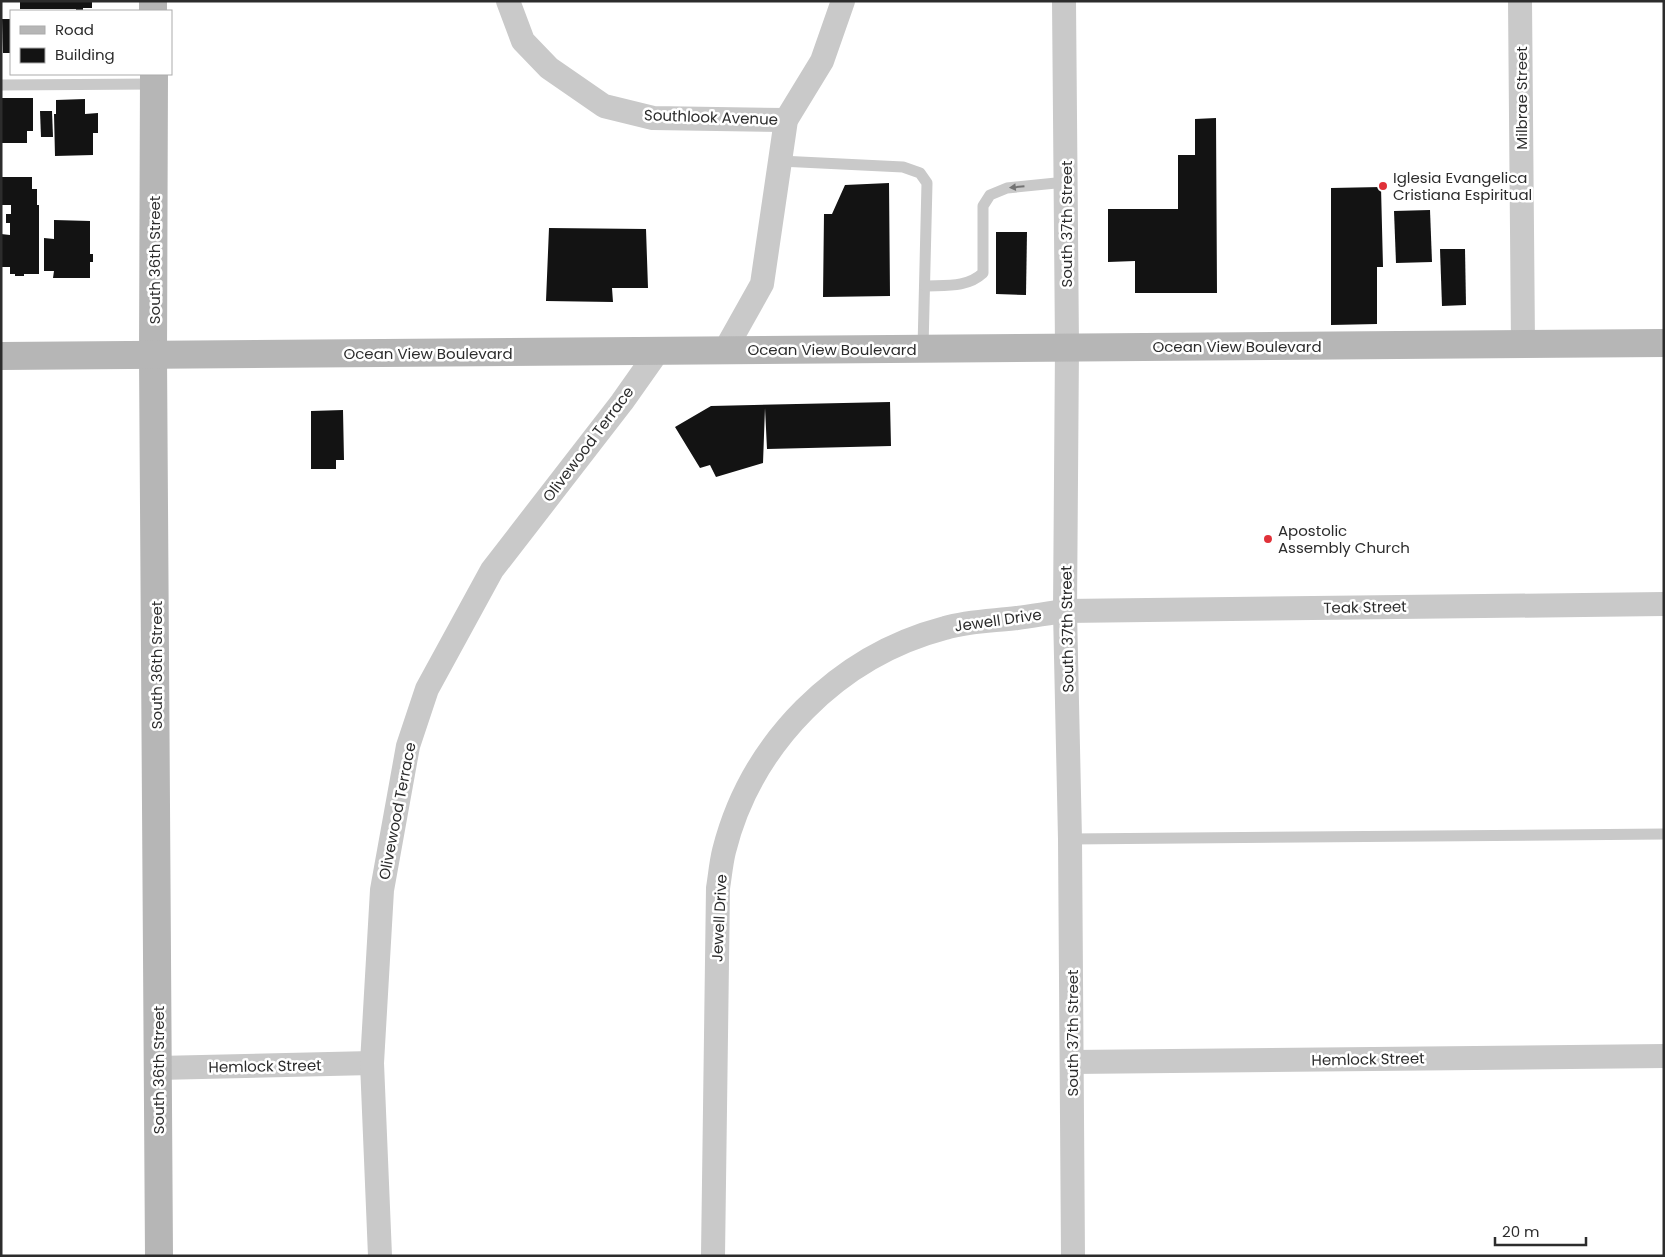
<svg xmlns="http://www.w3.org/2000/svg" width="1665" height="1257" font-family="Poppins,sans-serif">
  <rect width="100%" height="100%" fill="#fff"/>
  <g fill="#131313">
    <path d="M20,1h72v7h-9v3h-7v-2h-56z"/>
    <path d="M2,19h9v34h-8z"/>
    <path d="M1,98h32v33h-6v12h-26z"/>
    <path d="M85,99v15l13,-1v20h-5v22l-38,1 -1,-42h2v-14z"/>
    <path d="M40,111h12l1,26h-12z"/>
    <path d="M1216,118l1,175h-82v-32l-27,1v-53h70v-54h17v-36z"/>
    <path d="M1,177h31v12h5v16h2v69h-15v2h-9v-2h-5v-7h-9v-33l9,1v-12h-4v-9h5v-9h-10z"/>
    <path d="M889,183l1,113 -67,1 1,-83h8l13,-29z"/>
    <path d="M1381,187l2,80h-6v57l-46,1v-137z"/>
    <path d="M1430,210l2,52 -36,1 -2,-52z"/>
    <path d="M54,220l36,1v33h3v8h-3v16h-37l1,-7h-10v-33l10,1z"/>
    <path d="M549,228l97,1 2,59h-36l1,14 -67,-1z"/>
    <path d="M996,232h31l-1,63 -30,-1z"/>
    <path d="M1440,249h25l1,56 -24,1z"/>
    <path d="M890,402l1,44 -124,3 -2,-41 -2,55 -47,14 -6,-12 -10,3 -25,-41 36,-21z"/>
    <path d="M343,410l1,50h-8v9h-25v-58z"/>
  </g>
  <g fill="none" stroke-linecap="round" stroke-linejoin="round">
    <g stroke="#c9c9c9" stroke-width="11">
      <path d="M1,85l153,-1"/>
      <path d="M780,161l123,6 17,6 7,10 -4,165"/>
      <path d="M925,286c20,-1 42,2 58,-13v-67l7,-11 17,-7 59,-6"/>
      <path d="M1070,839l594,-5"/>
    </g>
    <g stroke="#c9c9c9" stroke-width="24">
      <path d="M508,1l15,40 26,27 55,38 49,12 133,2"/>
      <path d="M1064,1l3,346 -2,264 5,228 3,417"/>
      <path d="M1520,1l3,343"/>
      <path d="M725,350l37,-66 24,-164 36,-59 21,-60"/>
      <path d="M1072,1062l592,-6"/>
      <path d="M158,1068l214,-5"/>
      <path d="M380,1256l-8,-193 10,-173 26,-144 19,-57 65,-119 130,-168 36,-51"/>
      <path d="M713,1256l5,-368c2,-12 3,-25 6,-37 27,-108 114,-195 221,-223 24,-7 48,-7 72,-10 16,-2 32,-5 48,-7l599,-7"/>
    </g>
    <g stroke="#b6b6b6" stroke-width="28">
      <path d="M153,1v10"/>
      <path d="M154,74l-1,282 6,900"/>
      <path d="M1,356l1663,-13"/>
    </g>
  </g>
  <defs><path id="oneway-solid" d="M-6-.8H1V-3.2L6.5 0L1 3.2V.8H-6Z" transform="scale(1.25)"/></defs>
  <use fill="#737373" href="#oneway-solid" transform="translate(1017 187) rotate(174)"/>
  <g fill="#e03139" stroke="#fff" stroke-width="2">
    <circle cx="1383" cy="186" r="5"/>
    <circle cx="1268" cy="539" r="5"/>
  </g>
  <g text-anchor="middle" dominant-baseline="central" stroke-width="5" stroke-linejoin="round" paint-order="stroke">
    <g font-size="15" fill="#2c2c2c" stroke="#fff">
      <text transform="translate(1521 98) rotate(-90)">Milbrae Street</text>
      <text transform="translate(711 117) rotate(2)">Southlook Avenue</text>
      <text transform="translate(1066 224) rotate(-90)">South 37th Street</text>
      <text transform="translate(154 260) rotate(-90)">South 36th Street</text>
      <text x="1237" y="346">Ocean View Boulevard</text>
      <text x="832" y="349">Ocean View Boulevard</text>
      <text x="428" y="353">Ocean View Boulevard</text>
      <text transform="translate(588 444) rotate(-53)">Olivewood Terrace</text>
      <text transform="translate(1365 607) rotate(-1)">Teak Street</text>
      <text transform="translate(998 620) rotate(-8)">Jewell Drive</text>
      <text transform="translate(1067 629) rotate(-91)">South 37th Street</text>
      <text transform="translate(156 665) rotate(-90)">South 36th Street</text>
      <text transform="translate(397 811) rotate(-79)">Olivewood Terrace</text>
      <text transform="translate(719 918) rotate(-87)">Jewell Drive</text>
      <text transform="translate(1072 1033) rotate(-90)">South 37th Street</text>
      <text transform="translate(1368 1059) rotate(-1)">Hemlock Street</text>
      <text transform="translate(265 1066) rotate(-1)">Hemlock Street</text>
      <text transform="translate(158 1070) rotate(-90)">South 36th Street</text>
    </g>
    <g font-size="15" fill="#2c2c2c" stroke="#fff" text-anchor="start">
      <text x="1393" y="177">Iglesia Evangelica<tspan x="1393" dy="17">Cristiana Espiritual</tspan></text>
      <text x="1278" y="530">Apostolic<tspan x="1278" dy="17">Assembly Church</tspan></text>
    </g>
  </g>
  <rect width="1665" height="1257" fill="none" stroke="#2c2c2c" stroke-width="5"/>
  <rect x="10" y="10" width="162" height="65" fill="#ffffff" stroke="#ababab"/>
  <rect x="20" y="26" width="25" height="8" fill="#b6b6b6" stroke="#ababab"/>
  <text x="55" y="35" font-size="15" fill="#2c2c2c">Road</text>
  <rect x="20" y="48" width="25" height="15" fill="#131313" stroke="#ababab"/>
  <text x="55" y="60" font-size="15" fill="#2c2c2c">Building</text>
  <path d="M1495 1237v8h91v-8" fill="none" stroke="#2c2c2c" stroke-width="2.5"/>
  <text x="1502" y="1237" font-size="15" fill="#2c2c2c" stroke="#ffffff" stroke-width="4" paint-order="stroke">20 m</text>
</svg>
